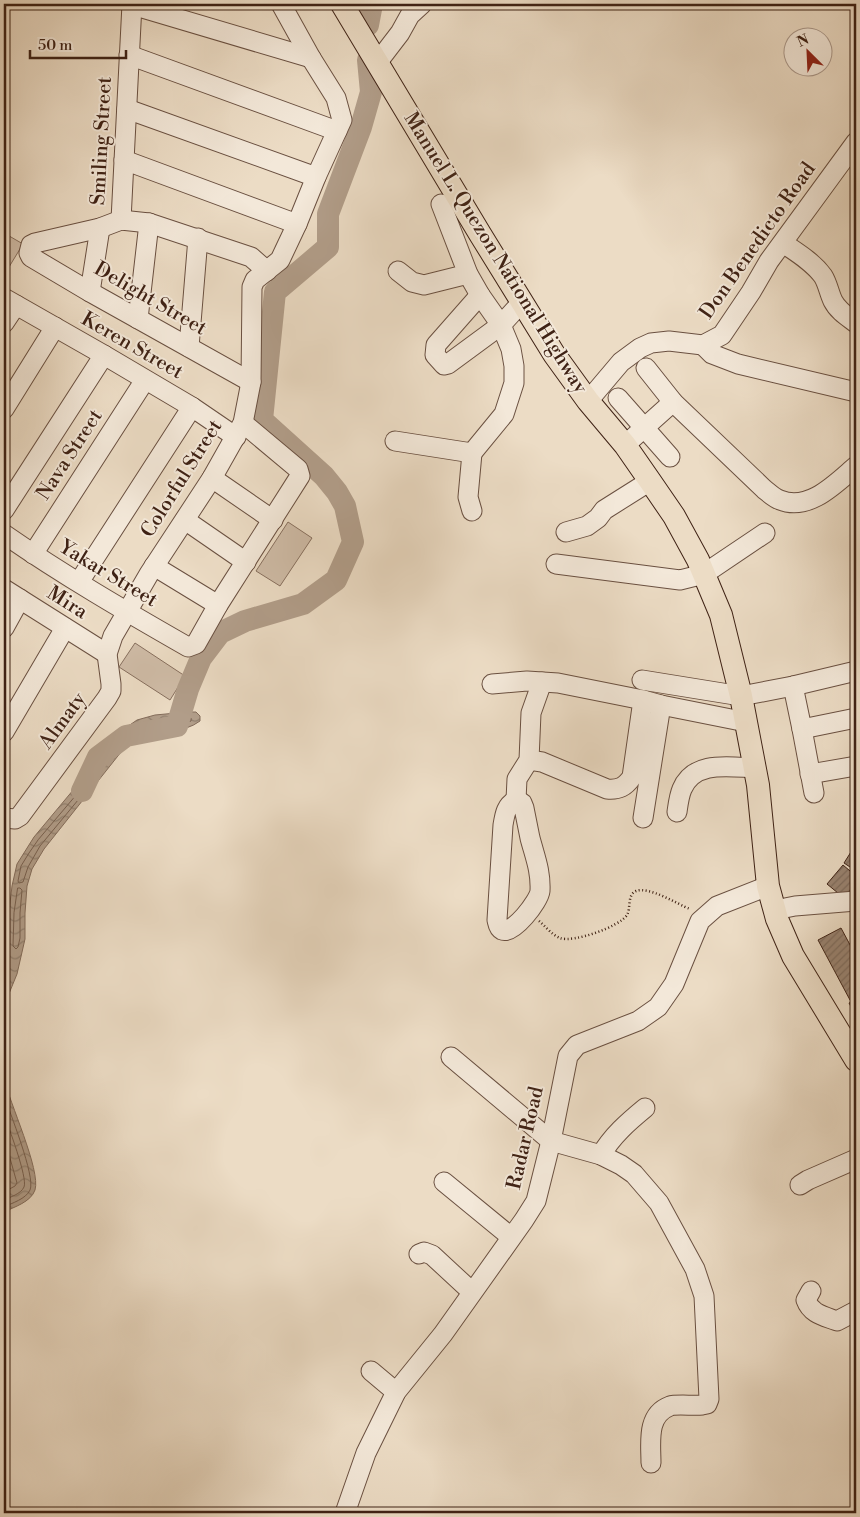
<svg xmlns="http://www.w3.org/2000/svg" width="860" height="1517" font-family="'Libre Bodoni',serif">
  <defs>
    <pattern id="water-waves" width="16" height="10" patternUnits="userSpaceOnUse" patternTransform="scale(1.25)"><rect width="16" height="10" fill="#b19d89"/><path d="M0 5q4-4 8 0t8 0" fill="none" stroke="#91806f"/></pattern>
    <pattern id="building-hatch" width="6" height="6" patternUnits="userSpaceOnUse" patternTransform="scale(1.25)"><rect width="6" height="6" fill="#998371"/><path d="M-1 1l2-2M0 6l6-6M5 7l2-2" fill="none" stroke="#7e6b5c"/></pattern>
  </defs>
  <rect width="100%" height="100%" fill="#ecdcc5"/>
  <filter id="stains"><feTurbulence type="fractalNoise" baseFrequency=".004" numOctaves="4"/><feColorMatrix values="0 0 0 0 .2 0 0 0 0 .09 0 0 0 0 .02 0 0 0 .5 -.17"/></filter>
  <radialGradient id="worn" r=".72"><stop offset=".6" stop-color="#630" stop-opacity="0"/><stop offset="1" stop-color="#630" stop-opacity=".3"/></radialGradient>
  <g fill="#cfbca7" stroke="#876f5e">
    <path d="M4,233l19,11 -14,23 -5,-3z"/>
    <path d="M288,522l24,16 -32,48 -24,-15z"/>
    <path d="M135,643l50,33 -15,24 -51,-33z"/>
  </g>
  <g fill="url(#water-waves)" stroke="#836c5b">
    <path d="M187,712h9l4,4v5c-17,13 -41,9 -60,16 -4,1 -8,3 -11,5l-85,107 -12,20 -5,17 -2,27v26l-8,35 -9,22 -4,17v-40l4,-27 1,-34 3,-26 5,-22 17,-27 90,-108 13,-9 18,-5z"/>
    <path d="M4,1078c5,24 37,92 31,112 -4,12 -21,17 -31,22z"/>
  </g>
  <g fill="none" stroke-linecap="round" stroke-linejoin="round">
    <g stroke="#78604f" stroke-width="1">
      <path d="M188,717l3,1v3l-9,3 -44,8 -3,-2c7,-12 39,-10 53,-13z"/>
      <path d="M86,784l2,1v3l-48,58 -12,21 -5,15 -4,1 -1,-2 3,-15 8,-13 9,-13z"/>
      <path d="M18,888h2l2,2 -2,23v25l-2,9 -2,2 -3,-3 1,-33z"/>
      <path d="M4,1095c5,16 32,82 26,95 -4,9 -18,13 -26,17"/>
      <path d="M4,1114c4,12 24,64 20,73 -3,7 -14,10 -20,13"/>
      <path d="M4,1137l13,46 -2,3 -11,6"/>
    </g>
    <g stroke="#b19d89" stroke-width="22">
      <path d="M368,25l4,-21"/>
      <path d="M82,791l16,-34 28,-21 51,-10 11,-37 13,-31 19,-25 25,-12 58,-17 33,-24 17,-38 -8,-36 -8,-14 -13,-16 -62,-56 13,-128 53,-45v-33l33,-87 10,-35 -3,-32"/>
    </g>
  </g>
  <g fill="url(#building-hatch)" stroke="#3f2215">
    <path d="M856,844v27l-12,-8z"/>
    <path d="M843,865l13,11v7l-12,15 -17,-14z"/>
    <path d="M841,928l15,28v41l-6,3 -32,-60z"/>
    <path d="M856,1000v16l-7,-13z"/>
  </g>
  <g fill="none" stroke-linecap="round" stroke-linejoin="round">
    <g stroke="#6a5041" stroke-width="21">
      <g id="minor">
        <path d="M132,5l179,53"/>
        <path d="M129,55l208,76"/>
        <path d="M377,63l23,-30 10,-18 12,-11"/>
        <path d="M127,109l189,68"/>
        <path d="M124,160l173,64"/>
        <path d="M121,220l11,-216"/>
        <path d="M783,243c13,9 30,19 40,33 5,8 6,17 10,25 5,10 15,16 23,22"/>
        <path d="M398,271l14,11 12,3 44,-11"/>
        <path d="M90,292l10,-64"/>
        <path d="M480,295l-44,50 -1,10 9,10 4,-1 53,-39 21,-23"/>
        <path d="M4,298l100,57 88,52 44,30"/>
        <path d="M138,319l11,-96"/>
        <path d="M4,323l12,-18"/>
        <path d="M703,345l9,9 26,10 118,28"/>
        <path d="M189,347l9,-109"/>
        <path d="M646,368l27,34 91,87c5,4 10,9 16,11 29,12 56,-17 76,-34"/>
        <path d="M251,382l-161,-90 -59,-35 -2,-4 2,-8 4,-2 65,-15 21,-8 28,3 102,34 16,14"/>
        <path d="M618,398l52,59"/>
        <path d="M588,401l33,-39 19,-14 11,-5 18,-2 34,4 19,-10 29,-43 18,-31 87,-119"/>
        <path d="M4,409l51,-82"/>
        <path d="M395,441l77,12 32,-39 10,-31v-17l-3,-17 -10,-24 -21,-30 -12,-21 -27,-70"/>
        <path d="M625,445l48,-43"/>
        <path d="M472,453l-4,44 4,14"/>
        <path d="M212,478l61,42"/>
        <path d="M4,510l100,-155"/>
        <path d="M185,520l61,42"/>
        <path d="M566,532l21,-6 11,-8 6,-8 46,-29"/>
        <path d="M4,534c59,41 121,77 184,113l8,-3 22,-39 82,-129 -2,-7 -55,-46"/>
        <path d="M33,554l112,-174"/>
        <path d="M556,564l124,16 24,-6 61,-41"/>
        <path d="M154,566l64,39"/>
        <path d="M79,582l113,-175"/>
        <path d="M4,589l103,65"/>
        <path d="M4,628l16,-29"/>
        <path d="M642,680l99,16 52,-10 63,-15"/>
        <path d="M492,684l35,-3 31,2 85,17 18,5 85,17"/>
        <path d="M793,686l9,43 12,64"/>
        <path d="M802,729l54,-11"/>
        <path d="M4,732l61,-104"/>
        <path d="M529,760l13,2 65,27c12,1 18,-2 25,-12l11,-77"/>
        <path d="M810,774l46,-8"/>
        <path d="M516,800l6,3 2,5c2,10 4,20 6,30 5,19 11,33 10,53 -1,10 -27,44 -38,39 -4,-2 -4,-6 -5,-10l6,-95c2,-12 3,-19 13,-25z"/>
        <path d="M516,800l1,-21 12,-19 2,-47 11,-31"/>
        <path d="M677,812c1,-7 2,-16 5,-23 12,-29 47,-22 73,-21"/>
        <path d="M4,818l11,1 5,-3 87,-118 4,-7v-7l-4,-30 6,-18 36,-62 63,-96 31,-55 8,-41 1,-95 3,-7 25,-20 17,-36 19,-47 26,-57 -6,-22 -25,-40 -30,-54"/>
        <path d="M643,818l18,-113"/>
        <path d="M775,910l20,-4 61,-5"/>
        <path d="M451,1057l100,84 50,14 20,10 13,9 25,29 36,66 9,27 5,103 -2,5 -5,1c-7,1 -26,-1 -32,1 -24,9 -19,37 -19,57"/>
        <path d="M601,1155c11,-19 27,-33 44,-47"/>
        <path d="M444,1182l67,55"/>
        <path d="M800,1185l8,-5 48,-21"/>
        <path d="M419,1254l5,-2 8,3 40,37"/>
        <path d="M811,1291l-5,9c5,14 18,16 31,21l19,-10"/>
        <path d="M371,1371l25,21"/>
        <path d="M345,1513l21,-60 30,-61 47,-58 81,-114 12,-19 15,-60 17,-85 9,-11 61,-24 20,-14 16,-23 26,-63 17,-15 51,-20"/>
      </g>
    </g>
    <g stroke="#3f2215" stroke-width="24">
      <path id="major" d="M342,4l138,230 74,120 34,47 37,44 25,36 24,35 24,44 23,55 20,81 17,89 10,101 9,33 16,37 63,104"/>
    </g>
    <path stroke="#3f2215" stroke-width="2.5" stroke-dasharray="1 2.5" stroke-linecap="butt" d="M539,921c6,5 13,14 21,17 13,5 59,-11 67,-23 4,-7 0,-20 9,-24 13,-5 41,13 54,18"/>
    <use href="#minor" stroke="#f3e8d9" stroke-width="19"/>
    <use href="#major" stroke="#ecdcc5" stroke-width="22"/>
  </g>
  <g text-anchor="middle" dominant-baseline="central" stroke-width="4" stroke-linejoin="round" paint-order="stroke">
    <g font-size="20" fill="#3f2215" stroke="#f3e8d9">
      <text transform="translate(102 141) rotate(-87)">Smiling Street</text>
      <text transform="translate(758 241) rotate(-55)">Don Benedicto Road</text>
      <text transform="translate(495 253) rotate(58)">Manuel L. Quezon National Highway</text>
      <text transform="translate(150 299) rotate(30)">Delight Street</text>
      <text transform="translate(132 346) rotate(30)">Keren Street</text>
      <text transform="translate(70 455) rotate(-57)">Nava Street</text>
      <text transform="translate(182 479) rotate(-58)">Colorful Street</text>
      <text transform="translate(108 574) rotate(31)">Yakar Street</text>
      <text transform="translate(67 603) rotate(32)">Mira</text>
      <text transform="translate(63 721) rotate(-54)">Almaty</text>
      <text transform="translate(526 1138) rotate(-77)">Radar Road</text>
    </g>
  </g>
  <rect width="860" height="1517" fill="none" stroke="#ecdcc5" stroke-width="20"/>
  <rect x="5" y="5" width="850" height="1507" fill="none" stroke="#3f2215" stroke-width="2.5"/>
  <rect x="10" y="10" width="840" height="1497" fill="none" stroke="#3f2215"/>
  <g transform="translate(808 52) rotate(336)"><circle r="24" fill="#f3e8d9" stroke="#ab998b"/>
  <path d="M0-4L9 19L0 12L-9 19Z" fill="#8f2418"/>
  <text y="-8" font-size="14" font-weight="bold" text-anchor="middle" fill="#3f2215">N</text>
  </g>
  <path d="M30 50v8h96v-8" fill="none" stroke="#3f2215" stroke-width="2.5"/>
  <text x="38" y="50" font-size="15" fill="#3f2215" stroke="#f3e8d9" stroke-width="4" paint-order="stroke">50 m</text>
  <rect width="100%" height="100%" filter="url(#stains)"/>
  <rect width="100%" height="100%" fill="url(#worn)"/>
</svg>
